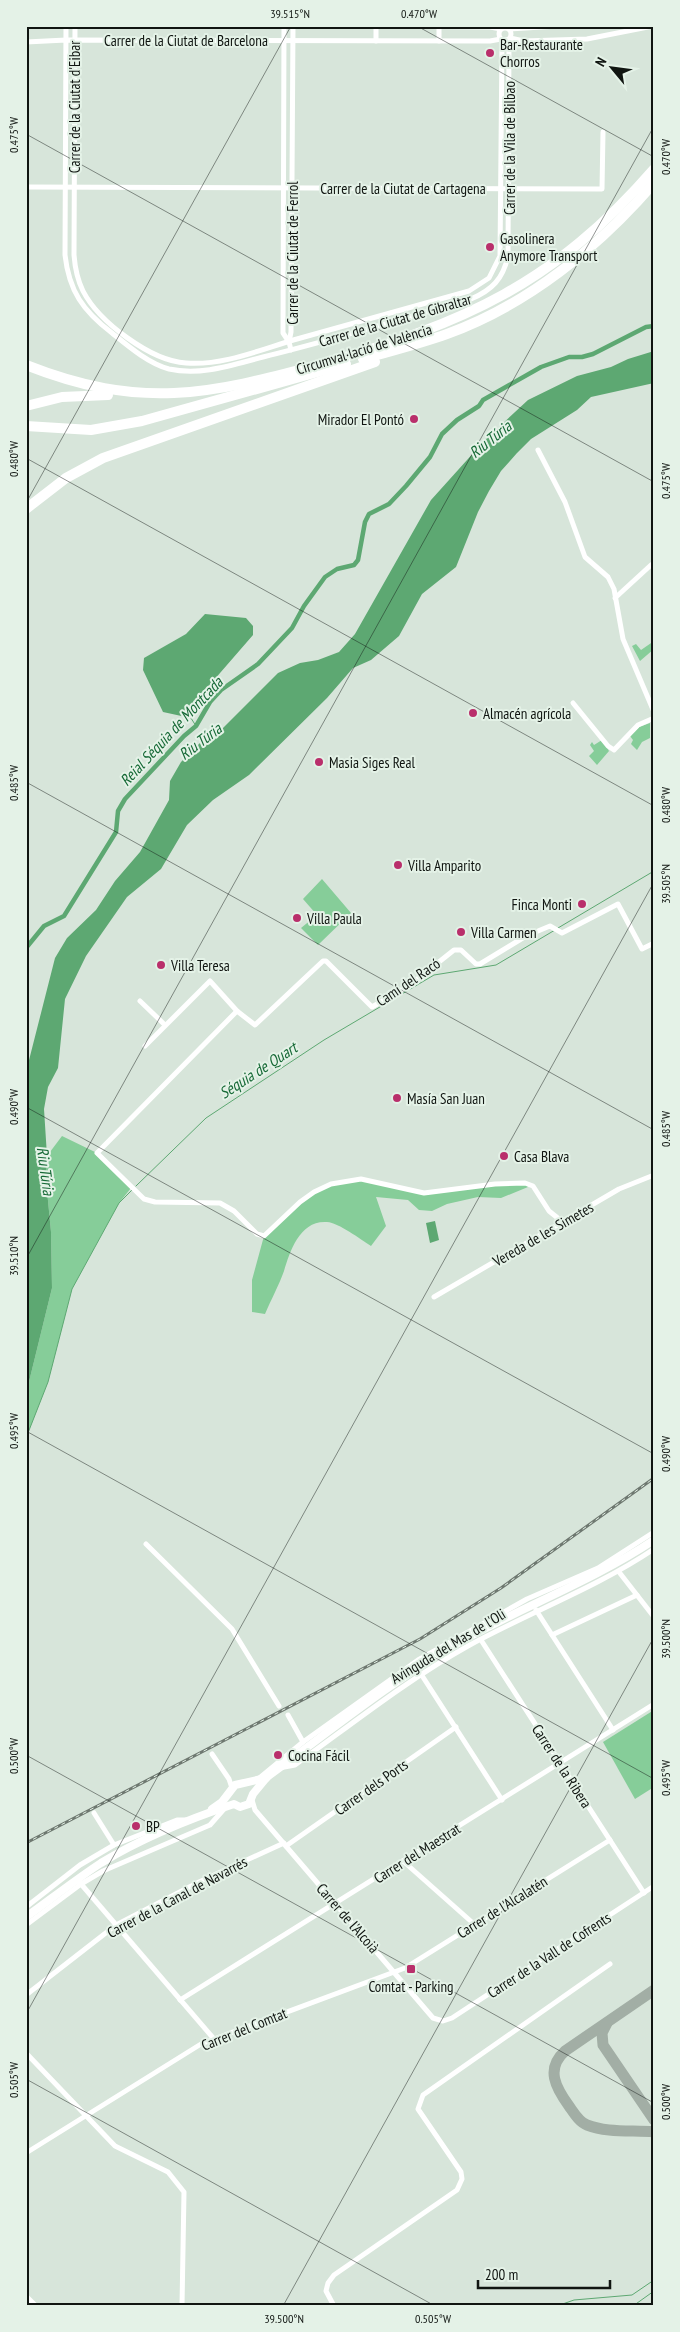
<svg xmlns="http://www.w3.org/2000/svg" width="680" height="2332" font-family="'PT Sans Narrow',sans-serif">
  <rect width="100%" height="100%" fill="#d7e5da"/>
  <g fill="#86cd99">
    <path d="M654,641v8l-14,12 -8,-15 4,-2 5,6z"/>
    <path d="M650,723v15l-8,4 -5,8 -6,-6 2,-4 -3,-4 9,-9z"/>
    <path d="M602,740l7,11 -12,14 -8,-9 5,-5 -4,-6 2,-3 2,3z"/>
    <path d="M322,879l29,34 -33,32 -17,-17 16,-13 -14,-16z"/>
    <path d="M62,1136l35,17 34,35 -12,15 -47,86 -24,93 -22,56v-44l26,-106 -1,-56 -5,-52 1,-24z"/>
    <path d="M361,1179l54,13 110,-9 3,4 -27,11 -23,-1 -31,7 -15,7 -13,-1 -11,-10 -32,-3 10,29 -15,20c-11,-7 -32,-23 -44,-24 -27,-2 -37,29 -43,49 -5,14 -13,29 -19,43l-13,-2v-32l12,-44 50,-44 31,-12z"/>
    <path d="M654,1710v77l-19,12 -32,-57z"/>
  </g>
  <g fill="#5da872">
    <path d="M654,351v32l-63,14 -14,13 -46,29 -14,14 -16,18 -12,20 -11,21 -22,55 -34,27 -23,42 -28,24 -18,8 -26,30 -78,77 -36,25 -26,25 -26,44 -34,28 -41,59 -21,43 -7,69 -10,19 -4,22 3,47 -1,24 5,52 1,56 -26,106v-322l29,-114 12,-20 29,-28 19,-29 25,-29 29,-52 1,-19 11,-19 21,-21 20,-12 56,-56 22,-10 18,-3 21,-8 16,-18 76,-134 54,-60 43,-40 49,-24 34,-9 17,-8z"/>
    <path d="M205,614l41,4 7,8v9l-46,53 -16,25 -5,4 -23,-5 -20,-42 1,-12 42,-24z"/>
    <path d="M435,1221l4,19 -9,3 -4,-20z"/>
  </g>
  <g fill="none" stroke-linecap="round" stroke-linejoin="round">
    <g stroke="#5da872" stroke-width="1">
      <path d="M189,715l7,11"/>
      <path d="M558,928l96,-57"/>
      <path d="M136,1186l70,-68 118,-78 110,-65 62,-10 59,-35"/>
      <path d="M26,1438l22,-56 24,-93 47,-86 14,-14"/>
      <path d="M557,2306l17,-6 58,-5 22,-15"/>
      <path d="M633,2306l21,-15"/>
    </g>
    <path stroke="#5da872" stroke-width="4.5" d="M26,948l18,-22 20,-10 52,-84 2,-21 7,-12 59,-63 12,-10 14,-24 11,-12 37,-26 34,-36 12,-22 21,-29 12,-8 17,-4 4,-5 7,-38 4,-8 20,-10 17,-18 24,-29 12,-23 15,-14 22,-14 4,-6 58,-33 28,-10h13l11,-3 53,-27 8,-1"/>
    <g stroke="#a2aea5" stroke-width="11">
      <path d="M654,1990l-89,61c-20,18 -9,37 4,55 5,7 10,16 18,19 20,8 46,5 67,7"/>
      <path d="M607,2023l-5,10 1,12 51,75"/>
    </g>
    <g stroke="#fff" stroke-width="5">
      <path d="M66,26l-1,229c4,36 18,56 47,78 16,13 37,31 57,36 32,7 63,-4 94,-12 70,-17 139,-38 208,-58 21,-9 32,-20 37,-43l1,-216"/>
      <path d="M75,26l-1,229c1,13 3,24 9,36 16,31 68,70 103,72 37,3 76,-14 111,-24 57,-16 114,-32 172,-48l20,-13 11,-22 2,-216"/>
      <path d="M284,26l-1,307 6,9 2,8"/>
      <path d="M358,26l132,1 11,2"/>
      <path d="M26,27l9,-1"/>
      <circle cx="505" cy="34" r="6"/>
      <path d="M509,29l49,-3"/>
      <path d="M510,38l14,3 63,-2 66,-13"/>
      <path d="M376,41v-15"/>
      <path d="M439,41v-15"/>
      <path d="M26,42l40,-2 424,1 11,-2"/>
      <path d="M26,187l576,2 1,-57"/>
      <path d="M289,342l2,-10 2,-306"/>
      <path d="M538,450l27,52 20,55 23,20 6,12 9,50 31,73"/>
      <path d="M615,598l36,-33 3,3"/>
      <path d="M573,703l35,43 6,4 24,-25 16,-7"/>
      <path d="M140,1001l25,24"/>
      <path d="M145,1046l65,-65 27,30"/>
      <path d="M564,1223l-15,-12 -16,-25 -8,-3 -30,1 -71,9 -63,-14 -30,5 -17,8 -14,10 -36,34 -7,-2 -23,-23 -14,-8 -65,-1 -11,-3 -47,-46 140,-142 18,14 68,-64h3l46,46 38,-22 44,-35h7l15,14h4l46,-28 24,-10 12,7 56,-29 24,45 12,-6"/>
      <path d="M434,1297l185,-108 35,-14"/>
      <path d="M146,1544l86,85 47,77"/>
      <path d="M619,1572l35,45"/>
      <path d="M536,1610l77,120"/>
      <path d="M552,1635l85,-40"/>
      <path d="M481,1640l163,253"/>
      <path d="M421,1674l81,126"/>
      <path d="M288,1715l15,27"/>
      <path d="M212,1754l17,25 3,9"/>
      <path d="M279,1768l16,-3c57,-41 112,-85 173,-119 62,-34 128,-58 186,-97"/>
      <path d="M257,1780l46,-38 115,-82 109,-61 71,-31 56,-36"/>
      <path d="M252,1800l3,10 178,208 10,3 9,-3 202,-132"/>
      <path d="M94,1813l20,32"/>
      <path d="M286,1846l170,-119"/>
      <path d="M403,1861l71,63"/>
      <path d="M81,1884l133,155"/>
      <path d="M26,1907l54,-42 34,-20 63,-25h9"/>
      <path d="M26,1925l55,-41 22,-13 107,-46 14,-16"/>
      <path d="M26,1995l90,-70 83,-43 85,-39"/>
      <path d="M180,2000l474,-296"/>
      <path d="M26,2053l89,93 53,26 16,20 -2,114"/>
      <path d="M26,2153l175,-109 204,-76 205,-128"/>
      <path d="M26,2296l10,10"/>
      <path d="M334,2306l-8,-15 2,-8 6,-8 123,-85 5,-11 -1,-7 -43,-63 5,-14 187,-131"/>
    </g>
    <g stroke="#fff" stroke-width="8">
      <path d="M212,1809l10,-7 13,-17 31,-7"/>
      <path d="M26,1917c25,-18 49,-37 75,-54 41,-25 88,-44 133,-59l6,3 9,-3 4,-10 14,-17c62,-45 122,-94 189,-133 65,-37 135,-62 198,-104"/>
    </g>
    <g stroke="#fff" stroke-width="10">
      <path d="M363,359c28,-8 56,-15 84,-25 80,-29 151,-86 207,-151"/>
      <path d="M26,365c114,45 182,30 295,-1 144,-41 233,-80 333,-195"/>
      <path d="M26,406l36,-9 46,-2"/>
      <path d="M26,426l65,4 51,-9 204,-57"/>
      <path d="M26,509l40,-31 37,-20 272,-96"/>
    </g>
    <g stroke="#6e7870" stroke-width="3">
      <path id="rail" d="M26,1843l394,-204 81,-51 153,-110"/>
    </g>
    <use href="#rail" stroke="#e4f2e7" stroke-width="1" stroke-dasharray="4" stroke-linecap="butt"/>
  </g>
  <path fill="none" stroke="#101511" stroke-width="1" stroke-opacity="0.45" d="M417,26l237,131M26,134l628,348M26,458l628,348M26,503l265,-477M26,782l628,348M26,1107l628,347M26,1259l628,-1133M26,1431l628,348M26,1755l628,348M26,2014l628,-1132M26,2079l409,227M283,2306l371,-669"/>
  <g fill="#b92f6b" stroke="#e4f2e7" stroke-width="2">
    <circle cx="490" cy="53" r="5"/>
    <circle cx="490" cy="247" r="5"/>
    <circle cx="414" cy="419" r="5"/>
    <circle cx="473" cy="713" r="5"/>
    <circle cx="319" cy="762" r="5"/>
    <circle cx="398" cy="865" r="5"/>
    <circle cx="582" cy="904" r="5"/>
    <circle cx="297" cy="918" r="5"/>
    <circle cx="461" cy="932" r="5"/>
    <circle cx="161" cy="965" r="5"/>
    <circle cx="397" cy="1098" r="5"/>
    <circle cx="504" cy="1156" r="5"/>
    <circle cx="278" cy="1755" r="5"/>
    <circle cx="136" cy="1826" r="5"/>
    <rect x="406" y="1964" width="10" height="10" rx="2.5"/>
  </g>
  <g text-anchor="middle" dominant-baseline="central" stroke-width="4" stroke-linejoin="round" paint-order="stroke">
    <g font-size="15" fill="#101511" stroke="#e4f2e7">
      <text x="186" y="40">Carrer de la Ciutat de Barcelona</text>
      <text transform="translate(74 107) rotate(-90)">Carrer de la Ciutat d'Eibar</text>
      <text transform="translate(509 148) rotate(-90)">Carrer de la Vila de Bilbao</text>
      <text x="403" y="188">Carrer de la Ciutat de Cartagena</text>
      <text transform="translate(292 253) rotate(-90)">Carrer de la Ciutat de Ferrol</text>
      <text transform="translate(395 320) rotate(-16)">Carrer de la Ciutat de Gibraltar</text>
      <text transform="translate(364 349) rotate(-17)">Circumval·lació de València</text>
      <text transform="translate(408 982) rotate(-34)">Camí del Racó</text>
      <text transform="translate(543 1234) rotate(-30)">Vereda de les Simetes</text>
      <text transform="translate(448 1646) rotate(-31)">Avinguda del Mas de l'Oli</text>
      <text transform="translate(562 1766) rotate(57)">Carrer de la Ribera</text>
      <text transform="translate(371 1787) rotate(-35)">Carrer dels Ports</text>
      <text transform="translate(417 1853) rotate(-32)">Carrer del Maestrat</text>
      <text transform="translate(177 1897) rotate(-28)">Carrer de la Canal de Navarrés</text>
      <text transform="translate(502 1907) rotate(-32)">Carrer de l'Alcalatén</text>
      <text transform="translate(348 1918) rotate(49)">Carrer de l'Alcoià</text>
      <text transform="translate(549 1955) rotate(-33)">Carrer de la Vall de Cofrents</text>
      <text transform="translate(244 2029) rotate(-22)">Carrer del Comtat</text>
    </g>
    <g font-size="15" fill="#101511" stroke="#e4f2e7" text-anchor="start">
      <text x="500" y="44">Bar-Restaurante<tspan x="500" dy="17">Chorros</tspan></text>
      <text x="500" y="238">Gasolinera<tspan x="500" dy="17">Anymore Transport</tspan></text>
      <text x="404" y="419" text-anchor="end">Mirador El Pontó</text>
      <text x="483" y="713">Almacén agrícola</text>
      <text x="329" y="762">Masia Siges Real</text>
      <text x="408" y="865">Villa Amparito</text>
      <text x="572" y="904" text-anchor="end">Finca Monti</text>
      <text x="307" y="918">Villa Paula</text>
      <text x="471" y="932">Villa Carmen</text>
      <text x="171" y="965">Villa Teresa</text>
      <text x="407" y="1098">Masía San Juan</text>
      <text x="514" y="1156">Casa Blava</text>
      <text x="288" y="1755">Cocina Fácil</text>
      <text x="146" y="1826">BP</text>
      <text x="411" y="1986" text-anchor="middle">Comtat - Parking</text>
    </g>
    <g font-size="16" font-style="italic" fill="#166936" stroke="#e4f2e7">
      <text transform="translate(490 439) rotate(-39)">Riu Túria</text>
      <text transform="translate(171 731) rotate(-47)">Reial Séquia de Montcada</text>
      <text transform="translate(200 741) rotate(-37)">Riu Túria</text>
      <text transform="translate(258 1070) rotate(-33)">Séquia de Quart</text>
      <text transform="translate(46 1171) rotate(82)">Riu Túria</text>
    </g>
  </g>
  <rect width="680" height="2332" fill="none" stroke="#e4f2e7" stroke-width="55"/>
  <g transform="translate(612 68) rotate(299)" stroke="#e4f2e7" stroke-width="4" paint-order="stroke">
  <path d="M0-4L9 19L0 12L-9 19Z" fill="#101511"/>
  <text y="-8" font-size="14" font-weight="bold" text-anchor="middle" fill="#101511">N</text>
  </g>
  <path d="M478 2280v8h132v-8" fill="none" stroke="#101511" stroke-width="2.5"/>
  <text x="485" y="2280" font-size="15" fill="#101511" stroke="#e4f2e7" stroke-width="4" paint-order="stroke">200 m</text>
  <rect x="28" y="28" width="624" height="2276" fill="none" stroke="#101511" stroke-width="2"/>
  <g font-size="12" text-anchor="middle" fill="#101511">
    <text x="290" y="18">39.515°N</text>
    <text x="419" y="18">0.470°W</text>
    <text transform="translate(14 135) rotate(-90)" y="4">0.475°W</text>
    <text transform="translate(666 157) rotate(-90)" y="4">0.470°W</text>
    <text transform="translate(14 459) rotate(-90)" y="4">0.480°W</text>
    <text transform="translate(666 481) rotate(-90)" y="4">0.475°W</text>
    <text transform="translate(14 783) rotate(-90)" y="4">0.485°W</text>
    <text transform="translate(666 805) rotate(-90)" y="4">0.480°W</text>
    <text transform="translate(666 884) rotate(-90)" y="4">39.505°N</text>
    <text transform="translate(14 1107) rotate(-90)" y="4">0.490°W</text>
    <text transform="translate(666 1129) rotate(-90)" y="4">0.485°W</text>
    <text transform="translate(14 1256) rotate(-90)" y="4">39.510°N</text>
    <text transform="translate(14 1431) rotate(-90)" y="4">0.495°W</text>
    <text transform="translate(666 1454) rotate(-90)" y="4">0.490°W</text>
    <text transform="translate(666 1639) rotate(-90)" y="4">39.500°N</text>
    <text transform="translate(14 1756) rotate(-90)" y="4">0.500°W</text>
    <text transform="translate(666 1778) rotate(-90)" y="4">0.495°W</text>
    <text transform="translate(14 2080) rotate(-90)" y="4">0.505°W</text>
    <text transform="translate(666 2102) rotate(-90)" y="4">0.500°W</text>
    <text x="284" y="2323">39.500°N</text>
    <text x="433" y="2323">0.505°W</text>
  </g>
</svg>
